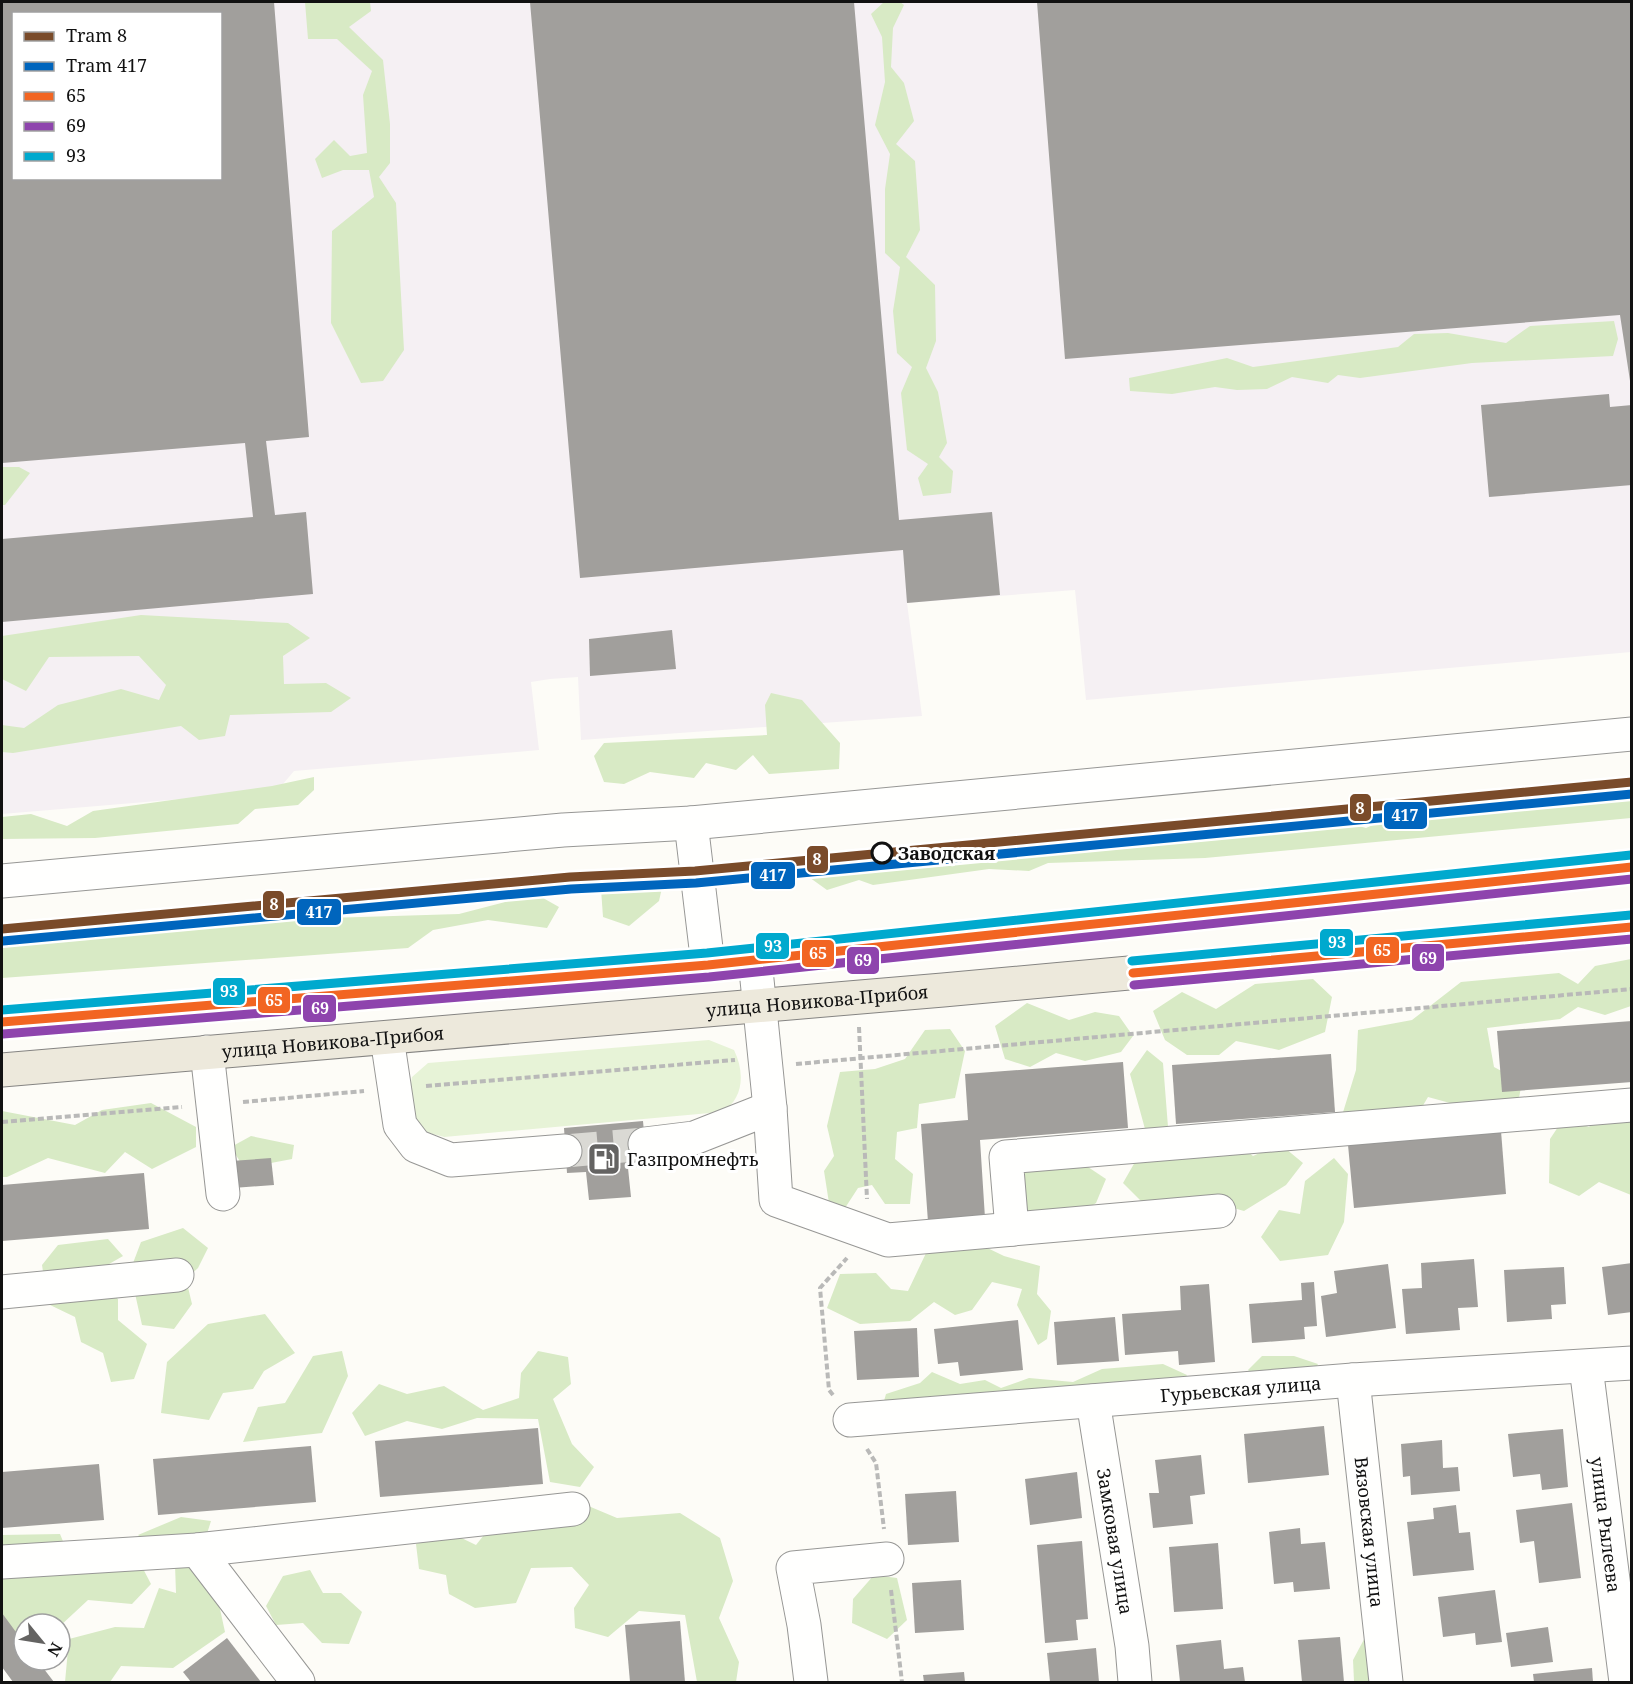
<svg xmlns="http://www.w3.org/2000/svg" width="1633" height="1684" font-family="'Noto Serif',serif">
  <rect width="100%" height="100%" fill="#fdfcf7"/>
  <path fill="#f5f0f3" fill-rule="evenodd" d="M2,2h1629v650l-545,48 -11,-110 -168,13 15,113 -341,24 -3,-63 -28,2 -19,3 8,68 -245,21 -17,20 -275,23zM14,14h206v164h-206z"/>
  <path fill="#e7f3d7" d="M709,1040l25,10c11,22 10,50 -13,62l-277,25c-5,-2 -14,-3 -19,-6 -16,-10 -16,-38 -13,-54l16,-14z"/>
  <g fill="#d8eac5">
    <path d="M305,2h65l1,9 -22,16 34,33 7,64v39l-11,14 17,26 8,147 -21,31 -22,2 -30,-60 1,-92 42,-34 -5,-27h-26l-21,8 -7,-19 19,-19 16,16 17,-3 -4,-58 9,-24 -35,-32h-29z"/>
    <path d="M884,2h16l4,3 -11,23 -2,39 13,16 10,38 -18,23 19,17 5,69 -14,27 29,28 1,56 -10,27 12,24 9,51 -8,14 14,14 -2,22 -28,3 -5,-18 10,-14 -21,-14 -6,-57 11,-26 -15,-14 -4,-42 7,-44 -15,-14v-64l5,-35 -15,-29 10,-43 -3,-45 -11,-23z"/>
    <path d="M1614,321l4,18 -5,17 -141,7 -112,15 -22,-3 -10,8 -36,-6 -25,12 -30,1 -22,-3 -43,7 -42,-3 -1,-13 98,-20 26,9 145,-20 16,-13 34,-1 58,10 24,-17z"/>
    <path d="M2,467h17l11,6 -25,32h-3z"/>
    <path d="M141,615l147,8 22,15 -27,18 1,28 42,-1 25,15 -20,14 -101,3 -5,21 -26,4 -18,-14 -168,27 -11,-1v-27l22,3 34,-23 63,-16 38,11 7,-15 -27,-29 -90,1 -23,34 -24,-12v-43z"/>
    <path d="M771,693l31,7 38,43 -1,26 -70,5 -16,-19 -17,15 -30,-7 -12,15 -44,-6 -26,12 -20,-2 -10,-26 10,-13 163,-8 -2,-30z"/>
    <path d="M314,777v13l-16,15 -43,4 -17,15 -143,14 -93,1v-22l29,-3 36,12 26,-15 179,-25z"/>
    <path d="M1631,787v31l-426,40 -157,5 -19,8 -40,-2 -116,16 -14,-5 -32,10 -21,-15 8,-15 53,-4 18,10 16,-12 54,-6 65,5 77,-14 39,3 25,-6 180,-15 25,7 35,-15 137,-11 22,3 23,-11z"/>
    <path d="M632,876l32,3 -5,22 -30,25 -26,-9 -2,-28z"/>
    <path d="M536,894l23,13 -12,21 -59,-8 -55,10 -25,18 -406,30v-31l260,-27 197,-6z"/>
    <path d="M1631,959v47l-26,9 -27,-8 -18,12 -73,9 7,39 28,15 -7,37 -46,11 -19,-27 -22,-6 -19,32 -69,-7 16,-52 2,-40 54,-10 49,-38 98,-9 19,11 17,-18z"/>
    <path d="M1313,979l19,18 -7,35 -46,18 -43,-9 -17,14h-32l-22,-15 -12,-29 29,-19 34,17 39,-25z"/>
    <path d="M1027,1003l42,17 26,-8 24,4 14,20 -12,16 -36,9 -29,-8 -26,14 -25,-8 -10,-33z"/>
    <path d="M950,1029l15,22 -10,47 -36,6 -2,24 -20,4 -2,27 18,15 -3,30h-25l-13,-19 -14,3 -13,20 -16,-5 -5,-32 10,-15 -7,-30 13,-54 35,-3 30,-10 20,-29z"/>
    <path d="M1147,1050l16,13 5,64 56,5 29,24 27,-12 23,19 -17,22 -42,26 -46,-13 -48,12 -27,-27 16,-28 6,-26 -15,-55z"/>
    <path d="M1631,1099v96l-32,-13 -20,14 -30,-13 1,-44 14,-21 25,9 21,-24z"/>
    <path d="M151,1103l45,24v20l-44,22 -27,-17 -20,21 -57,-15 -41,19h-5v-66l73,14 27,-15z"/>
    <path d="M251,1136l43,9 -2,14 -48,9 -13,-21z"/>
    <path d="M1334,1158l14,16 -4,48 -16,33 -48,6 -19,-24 18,-27 21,4 5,-33z"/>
    <path d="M1082,1163l24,16 -10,24 -28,18 -38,1 -32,-32 31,-22z"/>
    <path d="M183,1228l25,20 -10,20 -12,11 6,25 -18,25 -32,-4 -12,-54 11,-29z"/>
    <path d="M108,1239l15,17 -33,19 28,24v21l29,24 -13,35 -23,3 -8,-29 -22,-11 -6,-25 -27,-13 -6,-39 16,-20z"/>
    <path d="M975,1242l29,14 36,10 -3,28 14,17 -4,28 -9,6 -21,-40 5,-16 -30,-7 -20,28 -17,5 -21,-13 -24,19 -50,3 -33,-16 13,-34 36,-1 15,16 17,2 19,-40z"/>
    <path d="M265,1314l30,39 -31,18 -11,18 -30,4 -14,27 -48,-7 6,-51 41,-38z"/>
    <path d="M342,1351l6,25 -26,57 -79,9 15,-35 27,-4 28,-47z"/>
    <path d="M538,1351l30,6 3,27 -18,15 19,45 22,23 -14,20 -30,-5 -12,-63 -61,-1 -35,11 -35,-8 -42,15 -13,-23 27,-29 28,10 37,-8 39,24 36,-12 2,-25z"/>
    <path d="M1262,1356h32l24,8 -9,14 -49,5 -12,-13z"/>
    <path d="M1163,1364l24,11 -11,17 -94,29 -26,-20 -174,7 4,-14 34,-11 12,-11 28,12 25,-4 16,8 28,-10 44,4 29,-13z"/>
    <path d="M567,1497l50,21 63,-5 40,25 13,43 -14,37 20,44 -3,20h-39l-12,-67 -46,-4 -31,26 -33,-9 -1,-20 15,-23 -17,-18 -41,1 -15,35 -41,5 -26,-14 -3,-19 -27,-6 -3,-25 33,-12 27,13 35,-44z"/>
    <path d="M181,1517l30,4 -6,19 20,92 -52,36 -52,-2 -11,16h-45l4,-43 46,-12 29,1 15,-40 17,5 -1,-28 -37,-30z"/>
    <path d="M60,1534l14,34 65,-7 12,23 -19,20 -44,-4 -28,26v-2h-36v16h-22v-105z"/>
    <path d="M310,1570l13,23h18l21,19 -13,32 -27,-1 -19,-20 -27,2 -10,-19 17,-30z"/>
    <path d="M874,1575l23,3 10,42 -20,19 -35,-16 1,-24z"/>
    <path d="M1369,1630l15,52 -30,-1 -1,-21z"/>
  </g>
  <g fill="#a19f9c" fill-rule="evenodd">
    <path d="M2,2h272l35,435 -43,4 9,74 31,-3 7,82 -311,28v-83l251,-22 -8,-74 -243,20zM14,14h206v164h-206z"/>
    <path d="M530,2h324l45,518 93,-8 8,83 -93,8 -4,-53 -323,28z"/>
    <path d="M1037,2h595v392l-12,-79 -555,44z"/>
    <path d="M1609,394l1,13 22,-2v80l-143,12 -8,-92z"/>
    <path d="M672,630l4,39 -86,7 -1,-37z"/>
    <path d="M1632,1021v61l-130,10 -5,-61z"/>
    <path d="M1331,1054l4,58 -159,12 -4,-59z"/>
    <path d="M1123,1062l5,66 -148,12 5,78 -57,4 -7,-98 47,-4 -3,-46z"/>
    <path d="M643,1121l4,45 -19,2 3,29 -42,3 -3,-28 -19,1 -3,-45z"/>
    <path d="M1501,1131l5,63 -152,14 -6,-63z"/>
    <path d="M271,1158l3,27 -41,3 -2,-27z"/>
    <path d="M144,1173l5,56 -147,12v-56z"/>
    <path d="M1474,1259l4,48 -20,1 2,22 -54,4 -4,-45 20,-1 -1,-25z"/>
    <path d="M1632,1263v49l-24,3 -6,-48z"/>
    <path d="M1388,1264l8,64 -70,9 -5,-41 16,-3 -3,-22z"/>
    <path d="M1564,1267l2,37 -15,1 1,14 -45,3 -3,-52z"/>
    <path d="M1314,1282l3,44 -13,1 1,12 -53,4 -3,-39 53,-4 -1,-17z"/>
    <path d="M1209,1284l6,78 -36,3 -1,-14 -53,4 -3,-41 59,-4 -1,-24z"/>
    <path d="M1115,1317l4,44 -62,4 -3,-43z"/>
    <path d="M1018,1320l5,50 -63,6 -2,-14 -20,2 -4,-35z"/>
    <path d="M917,1328l2,49 -62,3 -3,-49z"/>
    <path d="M1324,1426l5,49 -81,8 -4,-49z"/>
    <path d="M538,1428l5,56 -163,13 -5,-56z"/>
    <path d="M1563,1429l5,58 -26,3 -2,-16 -27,3 -5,-43z"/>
    <path d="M1442,1440l1,28 15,-1 2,24 -49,4 -1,-19 -7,1 -2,-33z"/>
    <path d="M311,1446l5,56 -158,13 -5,-56z"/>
    <path d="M1201,1455l4,39 -15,2 3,28 -40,4 -4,-35h10l-4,-33z"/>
    <path d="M99,1464l5,56 -102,8v-56z"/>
    <path d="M1077,1472l5,46 -52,7 -5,-46z"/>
    <path d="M956,1491l3,51 -51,3 -3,-51z"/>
    <path d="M1572,1503l9,75 -42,5 -5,-42 -14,2 -4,-33z"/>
    <path d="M1456,1505l3,28 11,-1 4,38 -61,6 -6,-54 27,-3 -1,-11z"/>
    <path d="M1300,1528l1,16 24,-2 5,47 -36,3 -1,-10 -19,2 -5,-52z"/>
    <path d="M1082,1541l6,78 -12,1 2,20 -33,3 -8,-98z"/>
    <path d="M1218,1543l5,66 -49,3 -5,-65z"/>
    <path d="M961,1580l3,50 -49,3 -3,-50z"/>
    <path d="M1495,1590l7,52 -26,3 -1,-12 -32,4 -5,-40z"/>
    <path d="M2,1613l22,30v17h13l17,22h-41l-11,-15z"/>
    <path d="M680,1621l5,61h-55l-5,-57z"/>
    <path d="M1548,1627l5,35 -42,5 -5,-34z"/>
    <path d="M1340,1637l4,45h-42l-4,-42z"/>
    <path d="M227,1638l34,44h-70l-8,-10z"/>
    <path d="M1221,1640l3,29 19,-2 2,15h-65l-4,-37z"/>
    <path d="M1096,1648l3,34h-49l-3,-29z"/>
    <path d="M1592,1668l1,14h-59l-1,-8z"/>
    <path d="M964,1672l1,10h-41l-1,-7z"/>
  </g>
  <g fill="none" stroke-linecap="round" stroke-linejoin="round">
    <path stroke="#dad9d4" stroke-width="33" stroke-dasharray="33 16" stroke-linecap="butt" d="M565,1151l80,-7"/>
    <g stroke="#979795" stroke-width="35">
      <g id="minor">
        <path d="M691,823l17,142"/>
        <path d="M2,881l561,-51 128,-7 941,-89"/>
        <path d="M755,960l15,148 6,92 112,40 331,-29"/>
        <path d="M387,1038l13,87 16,21 35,14 114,-9"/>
        <path d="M207,1052l16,142"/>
        <path d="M645,1144l49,-6 76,-30"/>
        <path d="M1012,1229l-6,-72 626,-52"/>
        <path d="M2,1292l175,-17"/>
        <path id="s1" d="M1586,1367l40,315"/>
        <path id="s2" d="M1353,1380l33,302"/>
        <path id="s3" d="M1093,1401l39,245 3,36"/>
        <path id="s4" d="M850,1420l503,-40 279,-17"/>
        <path d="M197,1550l101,132"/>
        <path d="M2,1562l195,-12 376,-41"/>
        <path d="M811,1682l-7,-57 -11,-57 94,-9"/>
      </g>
    </g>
    <g stroke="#858482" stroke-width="35">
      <g id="major">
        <path d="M2,1022l706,-57 924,-98"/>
        <path id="s5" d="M2,1070l941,-80 689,-63"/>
      </g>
    </g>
    <g stroke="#b9b9b8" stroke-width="4" stroke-dasharray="6 3" stroke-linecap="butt">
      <path d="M859,1027l8,172"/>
      <path d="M796,1064l836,-75"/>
      <path d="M426,1086l309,-26"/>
      <path d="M243,1102l121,-11"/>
      <path d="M2,1122l180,-15"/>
      <path d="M833,1395l-4,-5 -9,-102 27,-30"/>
      <path d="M867,1449l9,14 8,66"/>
      <path d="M891,1590l11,92"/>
    </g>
    <use href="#minor" stroke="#fffffe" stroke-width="33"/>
    <use href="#major" stroke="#ede9dc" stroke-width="33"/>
    <g stroke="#fff" stroke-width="14">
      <g id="bus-1">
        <path d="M1133,973l499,-46"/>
        <path d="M2,1022l706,-57 924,-98"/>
      </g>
    </g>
    <g stroke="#fff" stroke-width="14">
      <g id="bus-2">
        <path d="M1134,985l498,-46"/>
        <path d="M3,1034l706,-57 923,-98"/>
      </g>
    </g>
    <g stroke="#fff" stroke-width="14">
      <g id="bus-3">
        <path d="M1132,961l499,-46"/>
        <path d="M2,1010l705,-57 924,-98"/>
      </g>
    </g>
    <use href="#bus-1" stroke="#f26522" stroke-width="9"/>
    <use href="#bus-2" stroke="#8e44ad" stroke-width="9"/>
    <use href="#bus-3" stroke="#00a9ce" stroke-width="9"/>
    <g stroke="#fff" stroke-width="14">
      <path id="tram-1" d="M2,929l568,-52 125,-6 937,-89"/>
    </g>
    <g stroke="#fff" stroke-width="14">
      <path id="tram-2" d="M3,941l568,-52 125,-6 936,-89"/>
    </g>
    <use href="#tram-1" stroke="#7a4b2a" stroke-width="9"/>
    <use href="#tram-2" stroke="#0065bd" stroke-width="9"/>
  </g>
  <defs>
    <g id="fuel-square" transform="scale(1.725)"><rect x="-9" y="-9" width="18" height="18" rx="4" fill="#646362" stroke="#fff"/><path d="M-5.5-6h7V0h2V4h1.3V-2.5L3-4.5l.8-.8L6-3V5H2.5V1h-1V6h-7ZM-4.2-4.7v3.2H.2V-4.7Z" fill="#fff"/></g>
  </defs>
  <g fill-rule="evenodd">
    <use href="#fuel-square" x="604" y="1159"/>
  </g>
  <circle fill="#fff" stroke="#111" stroke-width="3" cx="882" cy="853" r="10"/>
  <g text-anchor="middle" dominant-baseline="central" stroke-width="6" stroke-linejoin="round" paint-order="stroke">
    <g font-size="18" font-weight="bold" fill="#111" stroke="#fff" text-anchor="start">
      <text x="898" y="853">Заводская</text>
    </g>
    <g font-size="18" fill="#111" stroke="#fff">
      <text stroke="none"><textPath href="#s5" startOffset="818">улица Новикова-Прибоя</textPath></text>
      <text stroke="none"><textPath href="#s5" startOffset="332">улица Новикова-Прибоя</textPath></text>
      <text stroke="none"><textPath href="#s4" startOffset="392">Гурьевская улица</textPath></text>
      <text stroke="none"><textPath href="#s1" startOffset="159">улица Рылеева</textPath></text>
      <text stroke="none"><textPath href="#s2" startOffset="153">Вязовская улица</textPath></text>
      <text stroke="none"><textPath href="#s3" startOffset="142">Замковая улица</textPath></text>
    </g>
    <g font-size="18" fill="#111" stroke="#fff" text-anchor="start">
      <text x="627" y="1159">Газпромнефть</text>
    </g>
  </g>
  <g stroke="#fff" stroke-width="2">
    <rect x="1349" y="793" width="23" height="29" rx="6" fill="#7a4b2a"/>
    <rect x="1383" y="801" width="45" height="29" rx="6" fill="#0065bd"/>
    <rect x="806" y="845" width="23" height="29" rx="6" fill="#7a4b2a"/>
    <rect x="750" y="861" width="46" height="29" rx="6" fill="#0065bd"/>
    <rect x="262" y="890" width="23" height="29" rx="6" fill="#7a4b2a"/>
    <rect x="296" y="898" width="46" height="28" rx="6" fill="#0065bd"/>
    <rect x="1319" y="928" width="35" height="29" rx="6" fill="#00a9ce"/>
    <rect x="755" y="932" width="35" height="28" rx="6" fill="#00a9ce"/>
    <rect x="1365" y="936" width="35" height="28" rx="6" fill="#f26522"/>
    <rect x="801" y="939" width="34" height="29" rx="6" fill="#f26522"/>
    <rect x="1411" y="943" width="34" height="29" rx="6" fill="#8e44ad"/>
    <rect x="846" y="946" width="34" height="29" rx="6" fill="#8e44ad"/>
    <rect x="212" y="977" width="34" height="29" rx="6" fill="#00a9ce"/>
    <rect x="257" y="986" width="34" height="28" rx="6" fill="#f26522"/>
    <rect x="302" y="994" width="35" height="29" rx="6" fill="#8e44ad"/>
  </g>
  <g font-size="16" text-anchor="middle" font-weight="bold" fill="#fff">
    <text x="1360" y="814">8</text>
    <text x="1405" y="821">417</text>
    <text x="817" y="865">8</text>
    <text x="773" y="881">417</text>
    <text x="274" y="910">8</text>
    <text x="319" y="918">417</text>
    <text x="1337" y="948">93</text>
    <text x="773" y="952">93</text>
    <text x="1382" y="956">65</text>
    <text x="818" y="959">65</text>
    <text x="1428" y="964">69</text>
    <text x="863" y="966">69</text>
    <text x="229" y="997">93</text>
    <text x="274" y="1006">65</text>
    <text x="320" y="1014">69</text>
  </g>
  <rect width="1633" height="1684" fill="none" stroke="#111111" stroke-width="6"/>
  <rect x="12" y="12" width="210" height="168" fill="#ffffff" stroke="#a0a0a0" stroke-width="1.5"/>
  <rect x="24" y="32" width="30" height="9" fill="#7a4b2a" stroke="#a0a0a0" stroke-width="1.5"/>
  <text x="66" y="42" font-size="18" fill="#111111">Tram 8</text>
  <rect x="24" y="62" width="30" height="9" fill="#0065bd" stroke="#a0a0a0" stroke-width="1.5"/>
  <text x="66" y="72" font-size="18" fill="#111111">Tram 417</text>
  <rect x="24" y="92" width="30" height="9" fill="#f26522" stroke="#a0a0a0" stroke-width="1.5"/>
  <text x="66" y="102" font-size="18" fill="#111111">65</text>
  <rect x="24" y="122" width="30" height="9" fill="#8e44ad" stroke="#a0a0a0" stroke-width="1.5"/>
  <text x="66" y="132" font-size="18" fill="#111111">69</text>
  <rect x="24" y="152" width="30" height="9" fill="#00a9ce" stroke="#a0a0a0" stroke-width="1.5"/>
  <text x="66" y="162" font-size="18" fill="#111111">93</text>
  <g transform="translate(42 1642) rotate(120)"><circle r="28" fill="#ffffff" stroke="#a0a0a0" stroke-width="1.5"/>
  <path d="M0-4.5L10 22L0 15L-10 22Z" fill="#646362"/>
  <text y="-9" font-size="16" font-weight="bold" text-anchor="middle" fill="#111111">N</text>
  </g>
</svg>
